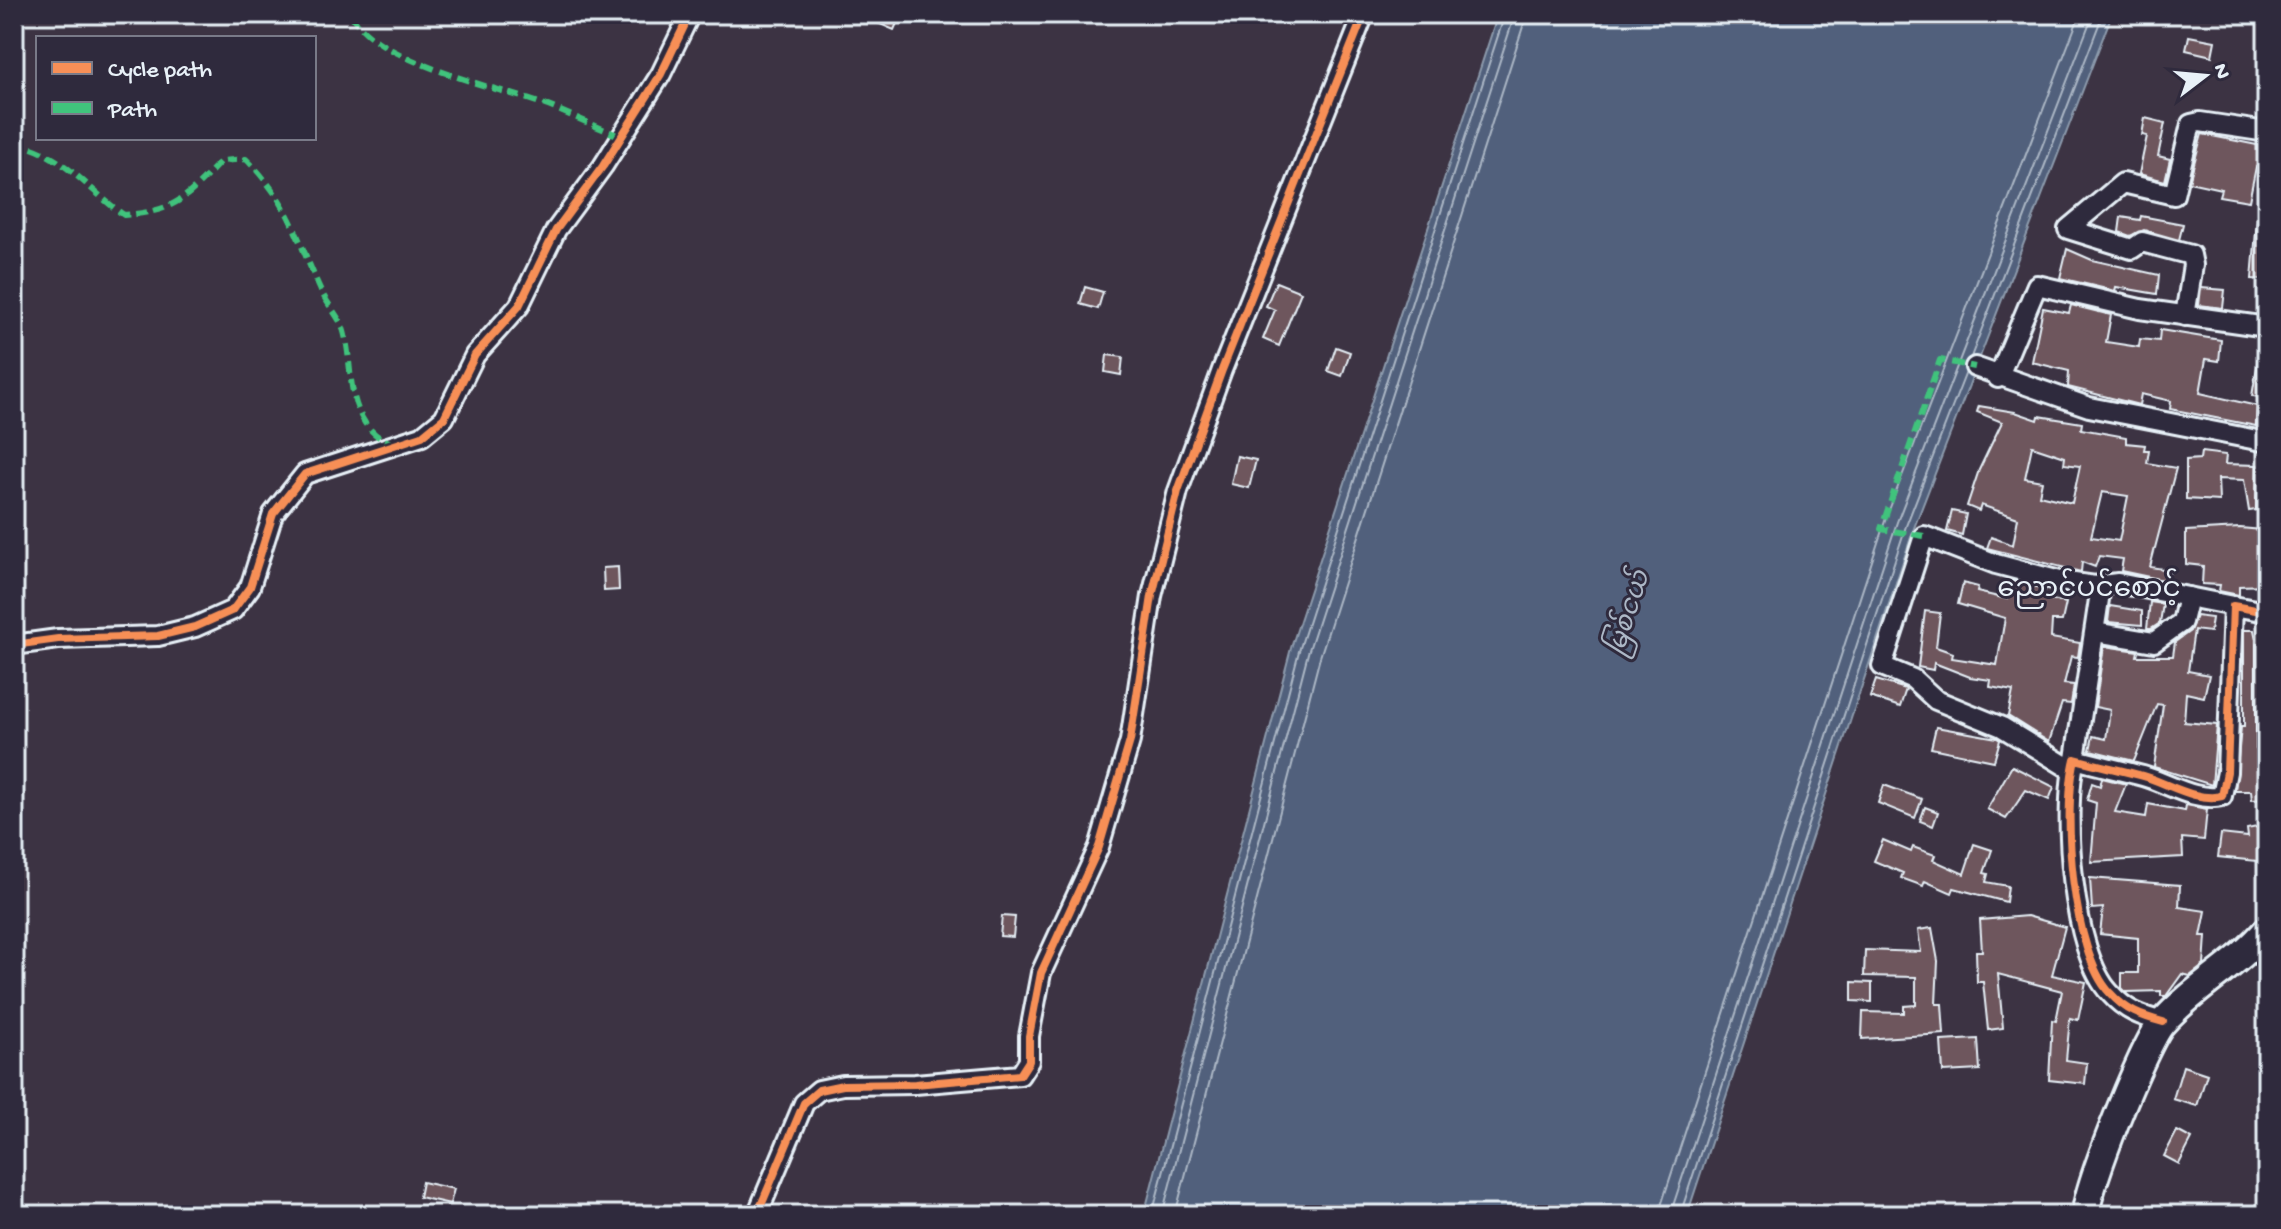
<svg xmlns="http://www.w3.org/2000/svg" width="2281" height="1229" font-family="'Gochi Hand','Noto Sans Myanmar',sans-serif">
  <rect width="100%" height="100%" fill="#3c3343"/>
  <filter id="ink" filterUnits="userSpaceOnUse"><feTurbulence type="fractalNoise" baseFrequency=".0125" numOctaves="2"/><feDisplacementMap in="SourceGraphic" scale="16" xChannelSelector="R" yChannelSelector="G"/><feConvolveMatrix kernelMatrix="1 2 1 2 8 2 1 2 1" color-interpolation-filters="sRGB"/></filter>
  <g filter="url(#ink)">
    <path fill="#51617b" stroke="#8d9bad" stroke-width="2" d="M1498,14h614l-198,514 -227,687h-543l147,-567z"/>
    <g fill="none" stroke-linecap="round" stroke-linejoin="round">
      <g stroke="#acb7c6" stroke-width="2">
        <path d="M1971,357l132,-343"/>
        <path d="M1152,1215l147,-564 206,-637"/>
        <path d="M1162,1215l146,-562 207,-639"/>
        <path d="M1175,1215l145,-558 207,-643"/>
        <path d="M1658,1215l228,-697 194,-504"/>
        <path d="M1670,1215l227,-693 196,-508"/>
        <path d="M1680,1215l226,-689 60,-154"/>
      </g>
    </g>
    <g fill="#6e575d" stroke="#e8f1f8" stroke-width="2" fill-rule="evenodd">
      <path d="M857,14h44l-7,16z"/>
      <path d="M2189,36l26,5 -3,15 -26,-6z"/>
      <path d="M2145,118l20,5 -7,33 12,3 -5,22 -26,-7 8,-38 -5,-1z"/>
      <path d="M2202,134l65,13v22l-11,-2 -7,34 -30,-5 2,-7 -32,-7z"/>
      <path d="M2258,208h9v72l-15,-1z"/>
      <path d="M2141,216l42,8 -4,16 -35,-10 -14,6 -11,-4 2,-15 19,3z"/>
      <path d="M2067,249l25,11 67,15 -2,19 -41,-7 -1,4 -55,-13z"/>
      <path d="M1276,282l25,10 -22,54 -16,-7 12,-29 -9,-4z"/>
      <path d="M1085,287l18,5 -5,17 -18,-5z"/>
      <path d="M2201,288l24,2 -2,18 -24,-3z"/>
      <path d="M2071,305l40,10 -5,27 33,5 1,-8 19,2 1,-11 61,10 -2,21 -13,-2 -6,34 57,13 -1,20 -86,-17 1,-8 -30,-7 -2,11 -71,-18 1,-16 -37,-9 11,-54 26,5z"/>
      <path d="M1336,347l14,5 -8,24 -14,-5z"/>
      <path d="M1107,355l16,2 -2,18 -16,-3z"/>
      <path d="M2259,355h8v43l-15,-2z"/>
      <path d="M1979,406l36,6 23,8 1,-4 43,7 -1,6 45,8v6l19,2 -1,5h5l-2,13 29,5 -26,99 20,3 -2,11 -47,-10 2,-12 -24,-3 -4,11 -13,-5 -1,10 -94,-24 4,-11 22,8 5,-27 -37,-13 -2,6 -12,-5 12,-36 23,-48 -25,-10zM2032,446l33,11 -1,7 16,2 -8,37 -33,-8 3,-14 -17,-3zM2102,492l26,4 -9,45 -28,-4z"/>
      <path d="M2201,452l25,3 -1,9 32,1 -1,45 -7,1 -5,-31 -26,-1 1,22 -33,-2v-39l14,-1z"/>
      <path d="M1237,456l19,4 -7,28 -18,-4z"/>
      <path d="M1952,511l14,3 -4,21 -15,-4z"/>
      <path d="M2240,528l22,2 5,55 -28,1v9l-20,-4 1,-6 -18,-1 1,-18 -17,-2v-33z"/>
      <path d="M618,567l1,23 -15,1 -1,-23z"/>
      <path d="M2012,581l33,8 -2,9 23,5 -4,18h-10l-1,17 29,5 -2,14 -7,-1 -7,28 10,1 -3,19 -9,-1 -13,39 -41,-26 5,-25 -23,-4 1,-7 -21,-3 -36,-14 -1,7 -15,-3 7,-56 15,2 -4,34 17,6 -1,5 45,7 8,-47 -47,-14 5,-21 15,4 -1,5 30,7z"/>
      <path d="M2150,602l13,2 -3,19 -9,6h-4z"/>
      <path d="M2110,606l32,5v14l-34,-3z"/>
      <path d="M2196,616l16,2 -2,14 -16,-2 -6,41 21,4 -5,22 -18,-4 -2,29 33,3 -5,60 -58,-18 9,-62 -6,-1 -23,57 -44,-11 3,-14 13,3 4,-29 -15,-3 9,-61 34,5 -1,5h36l2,-14 15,-11z"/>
      <path d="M2244,630h10l2,9v110l11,-1v51l-15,1 -1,-9h-16l6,-64h3z"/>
      <path d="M1876,680l30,9 -6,18 -30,-10z"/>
      <path d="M1936,727l61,11 3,2 -6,21 -63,-13z"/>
      <path d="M2012,766l42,21 -5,13 -23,-10 -20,29 -19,-10z"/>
      <path d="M2102,778l24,6 -11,28 31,5 2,-13 37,7 1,-6 21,4 -3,31 -22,-2 1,19 -92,5 5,-59 -9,-3 5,-17 8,3z"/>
      <path d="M1884,785l38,14 -7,19 -37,-15z"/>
      <path d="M1925,807l13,5 -5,14 -13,-5z"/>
      <path d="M2267,825v37l-49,-5 3,-23 27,3 -1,-8z"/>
      <path d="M1883,840l28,12 2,-5 22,8 -2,5 31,14 10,-30 18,6 -8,23 4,1 -2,8 22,4 -2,16 -52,-14 -2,5 -27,-12 -2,5 -22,-8 2,-5 -29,-12z"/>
      <path d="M2090,878l90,7 -1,22 27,4 -5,25h5l-2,29 -14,11 -8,-2 -16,22h-5v-5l-35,1 -4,-4v-15h16v-35l-38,-4 3,-26 -11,1z"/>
      <path d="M1002,916l13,1 -2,20 -13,-1z"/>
      <path d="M2027,916l38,11 -13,48 34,7 -8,38 -8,-2 -4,42 21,3 -2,21 -36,-4 3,-60 4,1 6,-30 -64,-17 5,54 -15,2 -5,-48h-6l-1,-31h6l-2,-31z"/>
      <path d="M1932,928l6,33 -2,43h6l2,30 -82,5 1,-27 41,1v-7l12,-1v-28l-52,-1 1,-26 56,2 -3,-22z"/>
      <path d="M1852,982l20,1v19l-20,-1z"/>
      <path d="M1978,1039l2,31 -37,2 -2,-31z"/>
      <path d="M2183,1066l24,8 -10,32 -24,-7z"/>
      <path d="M2177,1131l15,8 -13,25 -15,-8z"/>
      <path d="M422,1182l32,7 -4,15 -31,-7z"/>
    </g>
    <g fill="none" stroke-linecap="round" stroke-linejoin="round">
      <g stroke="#e8f1f8" stroke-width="24">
        <g id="street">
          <path d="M2185,316l8,-51 -2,-10 -49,-13 -10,7 -64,-20 55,-46 51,12 17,-71 9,-2 67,10"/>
          <path d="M1975,367l114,40 178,35"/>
          <path d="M1998,378l39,-93 103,24 127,18"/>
          <path d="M2095,632l59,10 28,-20 6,-25"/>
          <path d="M14,645l44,-6 100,-3 37,-9 38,-17 17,-23 23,-73 32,-40 117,-38 22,-18 31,-63 44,-49 37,-76 47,-64 58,-92 29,-60"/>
          <path d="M2075,759l26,-173"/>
          <path d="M2072,770l-70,-43 -66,-27 -23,-21 -31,-13 42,-130 72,28 64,17 35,5 23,-3 115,23"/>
          <path d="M2163,1022c-22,-6 -37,-11 -53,-29 -38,-39 -48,-182 -35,-234 22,6 45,11 68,17 25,7 52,26 79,20l5,-24 6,-166 34,6"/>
          <path d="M757,1215l47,-112 15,-13 24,-5 72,-1 105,-9 9,-14v-25l12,-63 58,-126 31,-106 22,-145 26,-105 44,-121 142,-356"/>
        </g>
      </g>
      <g stroke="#e8f1f8" stroke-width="32">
        <path id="secondary" d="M2086,1215c-2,-22 59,-173 76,-192 31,-35 74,-57 105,-93"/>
      </g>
      <use href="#street" stroke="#2f2a3d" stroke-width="18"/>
      <use href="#secondary" stroke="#2f2a3d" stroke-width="26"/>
      <g stroke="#40c37c" stroke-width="6" stroke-dasharray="12 6" stroke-linecap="butt">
        <path d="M351,14c24,48 147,73 197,92 25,10 49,21 74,31"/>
        <path d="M14,144c45,5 75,47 110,71 53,-4 62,-17 97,-54l25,-2c45,45 50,78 75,132 6,13 17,24 22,37 10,32 3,66 22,95 7,10 18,19 30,20"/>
        <path d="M1924,536l-43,-7 59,-169 35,7"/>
      </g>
      <g stroke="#2f2a3d" stroke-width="13">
        <g id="cycleway">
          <path d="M14,645l44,-6 100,-3 37,-9 38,-17 17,-23 23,-73 32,-40 117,-38 22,-18 31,-63 44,-49 37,-76 47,-64 58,-92 29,-60"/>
          <path d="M2163,1022c-22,-6 -37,-11 -53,-29 -38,-39 -48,-182 -35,-234 22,6 45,11 68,17 25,7 52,26 79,20l5,-24 6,-166 34,6"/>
          <path d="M757,1215l47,-112 15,-13 24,-5 72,-1 105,-9 9,-14v-25l12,-63 58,-126 31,-106 22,-145 26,-105 44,-121 142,-356"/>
        </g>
      </g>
      <use href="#cycleway" stroke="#f78f57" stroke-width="8"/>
    </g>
  </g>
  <g text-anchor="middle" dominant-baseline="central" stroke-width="6" stroke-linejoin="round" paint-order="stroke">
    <g font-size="26" font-style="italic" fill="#acb7c6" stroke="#2f2a3d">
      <text transform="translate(1631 614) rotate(-72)">မြစ်ငယ်</text>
    </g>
    <g font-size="28" fill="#e8f1f8" stroke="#2f2a3d">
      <text x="2089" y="590">ညောင်ပင်စောင့်</text>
    </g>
  </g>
  <rect width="2281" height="1229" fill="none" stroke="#2f2a3d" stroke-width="48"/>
  <rect x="24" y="24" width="2233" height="1181" fill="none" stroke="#e8f1f8" stroke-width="3" filter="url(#ink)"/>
  <rect x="36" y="36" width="280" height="104" fill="#2f2a3d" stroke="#797a88" stroke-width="2"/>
  <rect x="52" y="62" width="40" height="12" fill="#f78f57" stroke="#797a88" stroke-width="2"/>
  <text x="108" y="76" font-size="24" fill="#e8f1f8">Cycle path</text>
  <rect x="52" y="102" width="40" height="12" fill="#40c37c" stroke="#797a88" stroke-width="2"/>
  <text x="108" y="116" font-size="24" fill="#e8f1f8">Path</text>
  <g transform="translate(2205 76) rotate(74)" stroke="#2f2a3d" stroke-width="6" paint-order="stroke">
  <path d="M0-6L14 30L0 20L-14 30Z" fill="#e8f1f8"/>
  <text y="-12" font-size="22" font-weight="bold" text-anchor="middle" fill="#e8f1f8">N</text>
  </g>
</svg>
